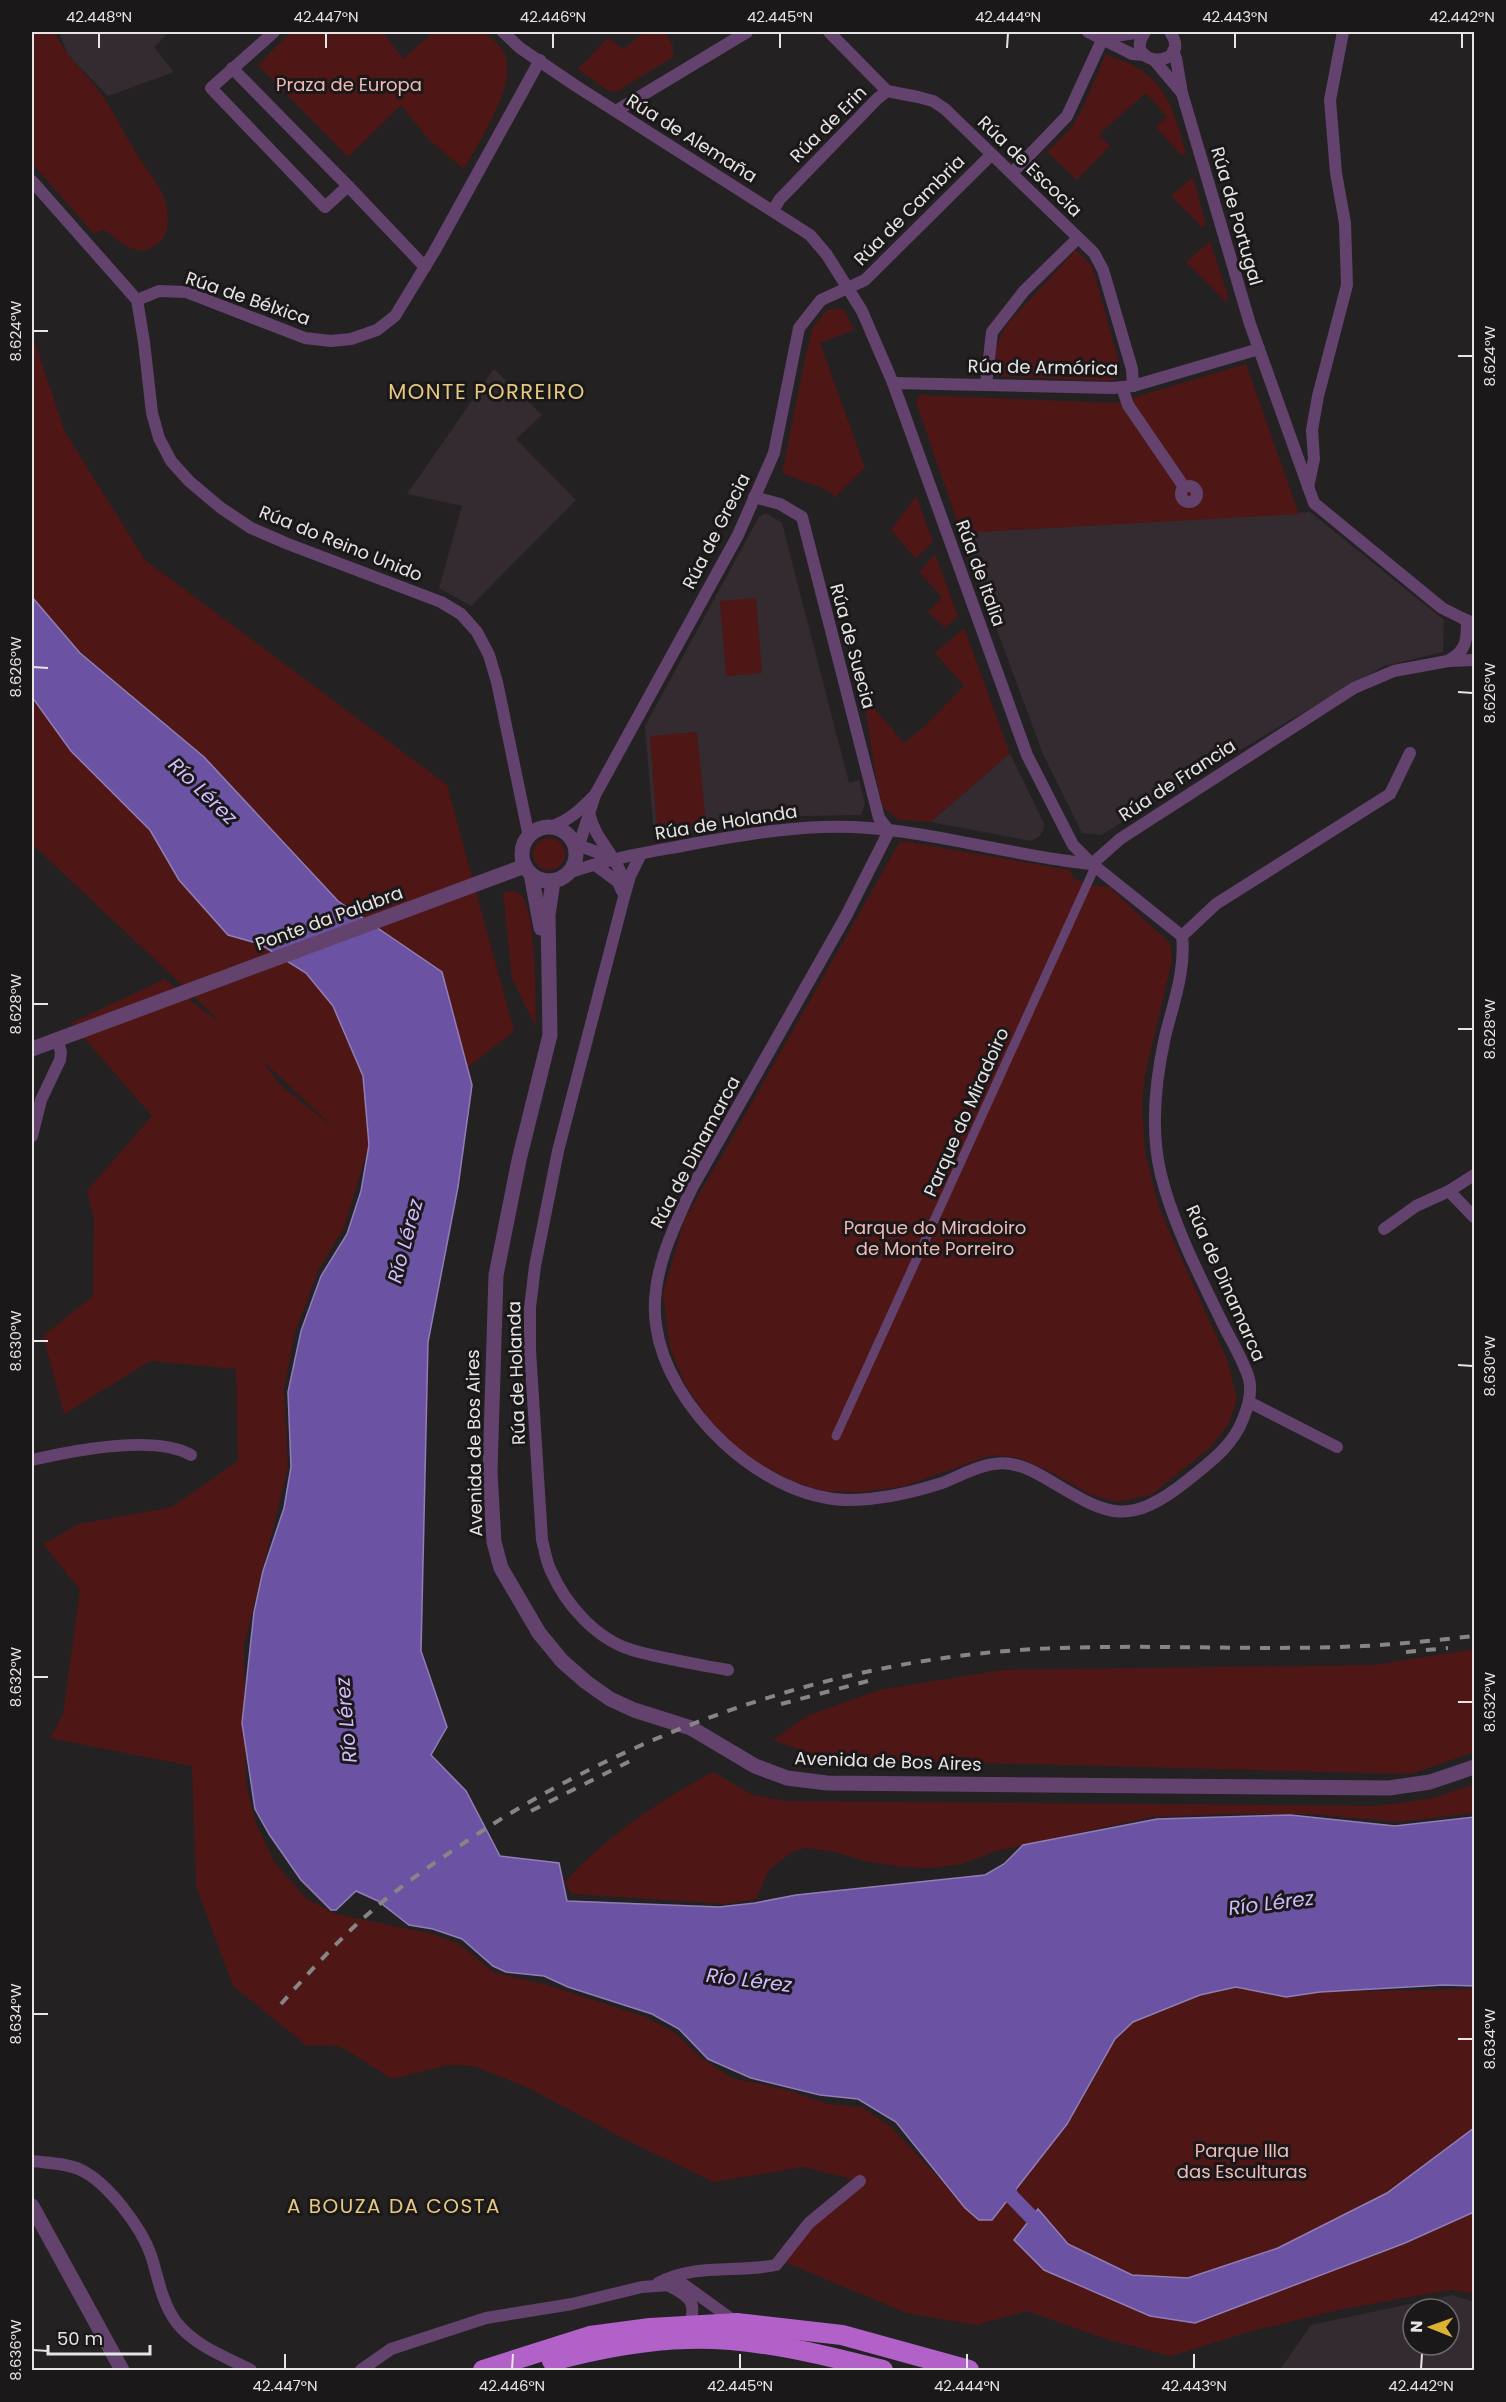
<svg xmlns="http://www.w3.org/2000/svg" width="1506" height="2402" font-family="Poppins,sans-serif">
  <rect width="100%" height="100%" fill="#242123"/>
  <g fill="#332b30" fill-rule="evenodd">
    <path d="M59,32h110l-15,15 20,25 -66,24 -40,-41z"/>
    <path d="M494,369l48,46 -26,24 60,61 -105,106 -32,-18 23,-82 -55,-12z"/>
    <path d="M1310,512l134,108 -1,32 -59,14 -94,54 -189,115 -19,-2 -39,-79 -82,-221z"/>
    <path d="M766,513l16,10 67,260 10,-3 6,24 -4,11 -58,1 -82,9 -39,10 -28,-1 -9,-108 114,-209z"/>
    <path d="M1010,753l35,73 -5,10 -9,5 -100,-19z"/>
    <path d="M1452,2295l22,7v68h-194l31,-45zM1413,2309h36v36h-36z"/>
  </g>
  <g fill="#4f1616" fill-rule="evenodd">
    <path d="M32,32h23c10,24 31,40 46,62 13,18 23,39 35,59 9,15 26,33 30,51 3,15 4,31 -10,41 -20,15 -36,-5 -52,-15l-11,3 -61,-70z"/>
    <path d="M291,32h92l20,27 30,-27h51c6,5 16,13 20,20 15,31 -25,89 -40,117l-35,-29 -28,-35 -53,52 -90,-92z"/>
    <path d="M644,32h21l8,13v12l-57,35 -9,-2 -29,-21 30,-31 16,11z"/>
    <path d="M1106,54c12,6 27,10 38,18 27,20 33,51 42,81l-5,2 -25,-28 11,-10 -21,-24 -47,41 11,12 -33,34 -30,-28 25,-25 10,-18z"/>
    <path d="M1193,177l13,48 -4,2 -31,-31z"/>
    <path d="M1210,241l19,59 -4,1 -39,-39z"/>
    <path d="M1076,250l16,16 27,96 2,13 -9,6 -117,-5c-5,-16 4,-39 13,-53z"/>
    <path d="M844,309l10,21 -34,13 45,125 -30,29 -8,-7 -45,-17 23,-114 8,-32 14,-17z"/>
    <path d="M32,334l33,98 80,128 302,225 67,246 -145,114 -25,83 -26,43 -23,61 -11,57 4,78 -44,178 2,140 10,39 19,39 32,36 29,15 97,20 26,10 36,29 49,11 102,33 29,16 26,25 31,20 59,13 37,13 34,3 29,20 88,93 93,-105 43,-76 18,-17 63,-26 40,-9 50,10 30,-5 158,-3v304l-24,-3 -103,18 -95,23 -81,25 -62,-16 -82,-29 -51,14 -69,-12 -125,-52 27,-38 50,-42 -56,-14 -89,15 -86,-41 -97,-52 -57,-23 -26,-1 -56,14 -52,-33 -34,-1 -73,-59 -37,-100 -4,-120 -142,-28 13,-24 17,-124 -37,-46 36,-20 93,-17 66,-46 -2,-92 -86,-8 -86,53 -21,-78 50,-40 1,-77 -7,-28 65,-75 -81,-93 94,-44 40,33 15,9 -188,-177zM262,1060l73,69 -56,-45z"/>
    <path d="M1246,364l53,150 -338,19 -45,-131 3,-7 196,8z"/>
    <path d="M916,496l17,45 -17,18 -25,-29z"/>
    <path d="M935,554l23,62 -13,12 -17,-16 14,-15 -23,-25z"/>
    <path d="M756,598l6,75 -36,3 -6,-75z"/>
    <path d="M964,628l46,125 -79,69 -32,-2 -16,-13 -7,-30 -13,-82 41,48 23,-19 37,-38 -29,-33z"/>
    <path d="M697,732l9,92 -49,5 -7,-93z"/>
    <circle cx="549" cy="854" r="16"/>
    <path d="M903,841l166,29 5,8 13,7 22,2 61,56 2,14 -3,17 -24,100 -3,32 3,46 14,56 69,154 9,37 -8,24 -17,23 -61,49 -34,7 -28,-8 -34,-20 -35,-16 -29,-3 -86,31 -43,6 -39,-1 -28,-9 -35,-17 -29,-22 -27,-30 -19,-29 -15,-36 -7,-55 22,-75 35,-59 179,-316z"/>
    <path d="M503,892c6,0 13,-2 18,3 15,13 15,110 15,133l-24,-50z"/>
    <path d="M1474,1649v103l-63,22 -585,-15 -53,-19 34,-24 72,-26 123,-20 372,-5z"/>
    <path d="M713,1772l40,23 34,6 590,5 56,-8 41,-14v29l-76,9 -87,-8h-88l-71,3 -156,34 -34,13 -30,4 -30,-1 -38,-6 -29,-9 -29,-4 -14,4 -23,18 -13,29 -30,5 -154,-10 -7,-12c44,-48 91,-79 148,-110z"/>
  </g>
  <g fill="#6c52a2" stroke="#917eb6" stroke-width="1.5">
    <path d="M32,597l48,56 124,104 134,144 104,71 30,113 -14,102 -30,155 -7,309 26,76 -16,28 35,36 34,65 59,7 8,38 152,6 36,-4 41,-8 189,-20 19,-11 19,-19 134,-26 133,-4 105,11 79,-9v169l-30,-1 -124,7 -34,5 -50,-10 -36,8 -67,27 -18,17 -48,85 -75,96h-13l-14,-12 -69,-86 -38,-23 -38,-4 -69,-17 -43,-19 -29,-30 -27,-15 -84,-27 -24,-11 -38,-4 -13,-6 -31,-27 -29,-10 -24,-4 -31,-24 -22,-10 -20,19h-5l-30,-30 -32,-46 -14,-25 -13,-86 12,-111 9,-41 21,-63 7,-41 -3,-75 13,-61 20,-55 26,-42 14,-43 8,-46 -6,-69 -30,-70 -27,-33 -46,-29 -32,-9 -49,-55 -29,-50 -79,-79 -39,-54z"/>
    <path d="M1474,2128v84l-69,31 -210,80 -45,-7 -106,-46 -30,-30 24,-31 30,35 64,31 56,3 90,-30 109,-55z"/>
  </g>
  <g fill="none" stroke-linecap="round" stroke-linejoin="round">
    <path stroke="#6c52a2" stroke-width="15" d="M1005,2178l6,18 33,34"/>
    <path stroke="#64426e" stroke-width="9" d="M836,1436l259,-569"/>
    <g stroke="#64426e" stroke-width="12">
      <path d="M503,32l17,16 56,38 234,149 17,20 35,56 31,72 134,372 46,90 19,19 90,72c4,34 -9,68 -17,101 -10,45 -15,93 -4,138 12,49 39,102 61,147 8,17 22,39 27,57 3,12 -1,28 -6,40 -10,27 -34,44 -55,61 -65,52 -84,32 -148,-5 -14,-8 -30,-14 -46,-11 -18,2 -36,13 -52,19 -31,10 -63,17 -95,17 -85,-2 -180,-92 -191,-175 -7,-48 17,-97 37,-139l153,-270 43,-85"/>
      <path d="M829,32l58,59 31,6 15,4 12,8 149,144 9,17 29,99 1,17"/>
      <path d="M1088,32l44,22 13,1"/>
      <path d="M1145,32c-25,36 50,37 25,0"/>
      <path d="M1103,38l38,-6"/>
      <path d="M1173,51l3,7 6,35 68,231 64,179 128,105 32,16"/>
      <path d="M1154,60l27,32"/>
      <path d="M232,68l116,118 -23,21 -114,-119 63,-56"/>
      <path d="M616,111l131,-79"/>
      <path d="M1012,173l55,-57 36,-78"/>
      <path d="M32,181l105,119 7,42 8,71 7,25 12,23 18,20 32,27 30,20 37,16 153,58 20,12 16,18 12,23 8,27 32,155"/>
      <path d="M348,186l77,81"/>
      <path d="M773,210l7,-11 97,-100 10,-8"/>
      <path d="M137,300l22,-9 27,1 119,46 26,3 20,-2 26,-9 18,-14 39,-64 106,-192"/>
      <path d="M893,383l220,5 20,-2 126,-37"/>
      <path d="M986,385l6,-53 32,-41 54,-53"/>
      <path d="M1122,387l6,18 56,82"/>
      <circle cx="1189" cy="494" r="8"/>
      <path d="M1308,487l6,-28 -2,-29 6,-34 29,-111 -2,-62 -9,-50 -6,-73 13,-68"/>
      <path d="M754,497l26,7 22,13 77,301 10,13"/>
      <path d="M1449,660c18,-9 18,-21 18,-40"/>
      <path d="M590,816c6,27 34,45 34,74"/>
      <path d="M550,827c19,-6 31,-18 45,-32"/>
      <path d="M575,847l6,-8 14,-44 143,-260 36,-82 25,-125 22,-28 44,-20 126,-125"/>
      <path d="M575,847h8l30,11"/>
      <path d="M641,854l-11,22 -6,21 -66,254 -23,115 -5,42v42l12,190c3,10 4,22 9,31 15,34 45,68 81,79 31,9 65,14 96,20"/>
      <path d="M595,865l23,17 4,9"/>
      <path d="M568,873c16,-5 32,-11 48,-14 25,-6 50,-10 76,-15 54,-10 107,-19 162,-17 80,4 158,29 238,37l28,-25 234,-151 40,-17 54,-10 26,-1"/>
      <path d="M1182,936l34,-32 174,-110 20,-41"/>
      <path d="M32,1136l9,-36 19,-40 1,-8 -4,-13"/>
      <path d="M1474,1175l-25,16 25,26"/>
      <path d="M1384,1229l32,-23 33,-15"/>
      <path d="M1249,1402l88,45"/>
      <path d="M32,1460c39,-9 122,-26 159,-5"/>
      <path d="M32,2161c16,2 34,2 49,9 27,13 60,57 70,85 7,22 11,49 26,68 18,23 49,34 74,47"/>
      <path d="M658,2283c36,-20 80,-10 118,-18l33,-42 51,-42"/>
      <path d="M669,2286c20,10 29,16 20,39"/>
      <path d="M361,2370l30,-21 95,-31 86,-14 70,-17 41,-3 54,39"/>
    </g>
    <g stroke="#64426e" stroke-width="15">
      <circle cx="549" cy="854" r="27"/>
      <path d="M531,874l10,54"/>
      <path d="M553,881l-5,34 2,120 -31,125 -23,115 -6,197 4,70 7,26 38,65 23,28 24,21 24,17 24,11 57,18 64,38 32,12 40,5 562,5 41,-6 44,-15"/>
      <path d="M32,1049l493,-183"/>
      <path d="M32,2206l90,164"/>
    </g>
    <g stroke="#b261c9" stroke-width="20">
      <path d="M552,2361c45,-12 90,-21 136,-22 65,-2 133,15 195,31"/>
      <path d="M483,2370l107,-34 60,-8 87,-5 105,12 127,35"/>
    </g>
    <g stroke="#878586" stroke-width="4" stroke-dasharray="10 10" stroke-linecap="butt">
      <path d="M1406,1652l42,-4"/>
      <path d="M781,1704l87,-23"/>
      <path d="M531,1811l107,-54"/>
      <path d="M281,2004c24,-27 49,-55 76,-80 30,-28 64,-52 98,-75 157,-108 348,-179 539,-197 123,-11 247,0 370,-6 37,-2 74,-6 110,-10"/>
    </g>
  </g>
  <path fill="none" stroke="#e6e4e5" stroke-width="2" d="M99,48v-15M326,48v-15M553,48v-15M780,48v-15M1007,48l1,-15M1235,48v-15M1462,48v-15M33,331h15M1458,356h15M33,667l15,1M1458,692l15,1M33,1004h15M1458,1029h15M33,1341h15M1458,1365l15,1M33,1677h15M1458,1702h15M33,2014h15M1458,2039h15M33,2350l15,1M285,2369v-15M512,2369l1,-15M740,2369v-15M967,2369v-15M1194,2369v-15M1421,2369l1,-15"/>
  <g text-anchor="middle" dominant-baseline="central" stroke-width="6" stroke-linejoin="round" paint-order="stroke">
    <g font-size="18" fill="#f0bbb7" stroke="#1b181a">
      <text x="349" y="84">Praza de Europa</text>
      <text x="935" y="1227">Parque do Miradoiro<tspan x="935" dy="21">de Monte Porreiro</tspan></text>
      <text x="1242" y="2150">Parque Illa<tspan x="1242" dy="21">das Esculturas</tspan></text>
    </g>
    <g font-size="18" fill="#e6e4e5" stroke="#1b181a">
      <text transform="translate(828 124) rotate(-45)">Rúa de Erin</text>
      <text transform="translate(692 138) rotate(32)">Rúa de Alemaña</text>
      <text transform="translate(1030 166) rotate(44)">Rúa de Escocia</text>
      <text transform="translate(909 210) rotate(-45)">Rúa de Cambria</text>
      <text transform="translate(1237 216) rotate(74)">Rúa de Portugal</text>
      <text transform="translate(248 298) rotate(19)">Rúa de Bélxica</text>
      <text transform="translate(1043 367) rotate(1)">Rúa de Armórica</text>
      <text transform="translate(716 531) rotate(-63)">Rúa de Grecia</text>
      <text transform="translate(341 543) rotate(22)">Rúa do Reino Unido</text>
      <text transform="translate(981 573) rotate(70)">Rúa de Italia</text>
      <text transform="translate(853 646) rotate(75)">Rúa de Suecia</text>
      <text transform="translate(1177 780) rotate(-33)">Rúa de Francia</text>
      <text transform="translate(726 822) rotate(-9)">Rúa de Holanda</text>
      <text transform="translate(329 918) rotate(-20)">Ponte da Palabra</text>
      <text transform="translate(966 1112) rotate(-66)">Parque do Miradoiro</text>
      <text transform="translate(695 1152) rotate(-62)">Rúa de Dinamarca</text>
      <text transform="translate(1226 1283) rotate(66)">Rúa de Dinamarca</text>
      <text transform="translate(516 1373) rotate(-92)">Rúa de Holanda</text>
      <text transform="translate(474 1443) rotate(-91)">Avenida de Bos Aires</text>
      <text transform="translate(888 1761) rotate(2)">Avenida de Bos Aires</text>
    </g>
    <g font-size="20" font-style="italic" fill="#cebdfe" stroke="#1b181a">
      <text transform="translate(203 791) rotate(44)">Río Lérez</text>
      <text transform="translate(405 1241) rotate(-75)">Río Lérez</text>
      <text transform="translate(346 1720) rotate(-95)">Río Lérez</text>
      <text transform="translate(1271 1903) rotate(-7)">Río Lérez</text>
      <text transform="translate(749 1980) rotate(7)">Río Lérez</text>
    </g>
    <g font-size="20" letter-spacing="1.5" fill="#e6c97e" stroke="#1b181a">
      <text x="394" y="2206">A BOUZA DA COSTA</text>
    </g>
    <g font-size="21" letter-spacing="1.5" fill="#e6c97e" stroke="#1b181a">
      <text x="487" y="391">MONTE PORREIRO</text>
    </g>
  </g>
  <rect width="1506" height="2402" fill="none" stroke="#1b181a" stroke-width="66"/>
  <g transform="translate(1431 2327) rotate(271)"><circle r="28" fill="#1b181a" stroke="#6c6a6b" stroke-width="1.5"/>
  <path d="M0-4.5L10 22L0 15L-10 22Z" fill="#dcb233"/>
  <text y="-9" font-size="16" font-weight="bold" text-anchor="middle" fill="#e6e4e5">N</text>
  </g>
  <path d="M48 2345v9h102v-9" fill="none" stroke="#e6e4e5" stroke-width="3"/>
  <text x="57" y="2345" font-size="18" fill="#e6e4e5" stroke="#1b181a" stroke-width="4.5" paint-order="stroke">50 m</text>
  <rect x="33" y="33" width="1440" height="2336" fill="none" stroke="#e6e4e5" stroke-width="2"/>
  <g font-size="15" text-anchor="middle" fill="#e6e4e5">
    <text x="99" y="22">42.448°N</text>
    <text x="326" y="22">42.447°N</text>
    <text x="553" y="22">42.446°N</text>
    <text x="780" y="22">42.445°N</text>
    <text x="1008" y="22">42.444°N</text>
    <text x="1235" y="22">42.443°N</text>
    <text x="1462" y="22">42.442°N</text>
    <text transform="translate(16 331) rotate(-90)" y="5">8.624°W</text>
    <text transform="translate(1490 356) rotate(-90)" y="5">8.624°W</text>
    <text transform="translate(16 667) rotate(-90)" y="5">8.626°W</text>
    <text transform="translate(1490 693) rotate(-90)" y="5">8.626°W</text>
    <text transform="translate(16 1004) rotate(-90)" y="5">8.628°W</text>
    <text transform="translate(1490 1029) rotate(-90)" y="5">8.628°W</text>
    <text transform="translate(16 1341) rotate(-90)" y="5">8.630°W</text>
    <text transform="translate(1490 1366) rotate(-90)" y="5">8.630°W</text>
    <text transform="translate(16 1677) rotate(-90)" y="5">8.632°W</text>
    <text transform="translate(1490 1702) rotate(-90)" y="5">8.632°W</text>
    <text transform="translate(16 2014) rotate(-90)" y="5">8.634°W</text>
    <text transform="translate(1490 2039) rotate(-90)" y="5">8.634°W</text>
    <text transform="translate(16 2350) rotate(-90)" y="5">8.636°W</text>
    <text x="285" y="2391">42.447°N</text>
    <text x="512" y="2391">42.446°N</text>
    <text x="740" y="2391">42.445°N</text>
    <text x="967" y="2391">42.444°N</text>
    <text x="1194" y="2391">42.443°N</text>
    <text x="1421" y="2391">42.442°N</text>
  </g>
</svg>
